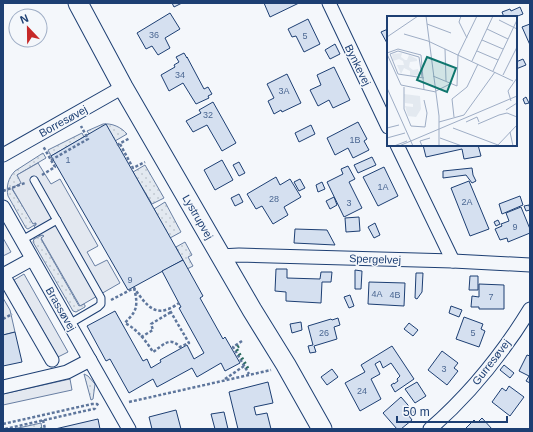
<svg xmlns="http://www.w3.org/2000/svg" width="533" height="432" font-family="Arial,sans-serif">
  <defs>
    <pattern id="grass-dots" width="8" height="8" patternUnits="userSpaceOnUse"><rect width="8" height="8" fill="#e3e9f0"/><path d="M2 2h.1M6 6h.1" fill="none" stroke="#c2c9d1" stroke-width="1.8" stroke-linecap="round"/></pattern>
  </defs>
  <rect width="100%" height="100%" fill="#f4f7fb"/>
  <g fill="url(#grass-dots)" stroke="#687fa3">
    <path d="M103,124c9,-1 18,3 24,10l-12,7 -26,-7 -2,-3z"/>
    <path d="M82,133l2,4 -33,19 -3,-6z"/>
    <path d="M43,153l3,5 -29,17 5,8 -10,6 21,34h2l1,1 -8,5 -2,-1 -18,-32c-2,-9 0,-18 7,-25z"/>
    <path d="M145,165l19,33 -12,6 -19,-32z"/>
    <path d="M165,202l16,30 -11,6 -16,-29z"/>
    <path d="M42,235h2v2l-3,2 38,67 4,-2 2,1v2l-9,5 -3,-1 -40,-69 1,-3z"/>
    <path d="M185,242l7,13 -4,2 5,9 -6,3 -11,-22z"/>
    <path d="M84,374l4,2 7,8 -2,15 -2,1z"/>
    <path d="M41,423l1,6h-28z"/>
  </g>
  <path fill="#e3e9f0" stroke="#687fa3" d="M3,298l7,12 5,22 -12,3z"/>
  <g fill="#e3e8f0" stroke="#687fa3">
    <path d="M38,163l13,21 9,-5 38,67 -11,6 8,14 12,-6 13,23 -40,23 -39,-68 3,-2 -2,-1 -2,1 -6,-10 2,-1v-2h-1l-2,1 -21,-36 9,-5 -4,-8z"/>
    <path d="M3,238l8,14 -8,4z"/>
    <path d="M24,274l44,78 -10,5 -44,-77z"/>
    <path d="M70,379l2,11 -69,15v-11z"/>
  </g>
  <g fill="#d5e0f0" stroke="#1d3f73">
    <path d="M172,3h10l-8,4z"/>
    <path d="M264,3h35l-29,14z"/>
    <path d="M520,7l3,7 -8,3h-11l-2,-5 8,-3 1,2z"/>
    <path d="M170,13l10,16 -15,9 5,10 -12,7 -6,-9 -6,3 -9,-16z"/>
    <path d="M308,19l12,25 -16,8 -8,-16 -4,1 -4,-8z"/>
    <path d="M530,24v21l-8,-18z"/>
    <path d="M388,29v16l-7,-13z"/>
    <path d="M335,44l5,10 -10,5 -5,-9z"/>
    <path d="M184,53l3,5v-1l17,32 4,-2 4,7 -4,2 1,2 -13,6 -13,-21 -14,8 -8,-16 14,-8 -1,-2 5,-3 -3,-5z"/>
    <path d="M523,59l3,6 -10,4v-7z"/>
    <path d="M334,67l16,33 -17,8 -4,-8 -11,6 -8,-16 11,-5 -4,-10z"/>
    <path d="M287,74l14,29 -19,9 -1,-2 -7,4 -6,-13 6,-3 -7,-14z"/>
    <path d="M526,97l3,6 -4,1 -2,-5z"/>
    <path d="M213,102l23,41 -14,8 -15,-26 -14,7 -7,-11 15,-8 -2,-3z"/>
    <path d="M358,122l9,17 -3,2 5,9 -16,8 -5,-10 -13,7 -8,-17z"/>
    <path d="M106,124l77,136 -55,30 -77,-134z"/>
    <path d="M311,125l4,9 -16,8 -4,-9z"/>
    <path d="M423,145h55l3,11 -17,3 -2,-10 -36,8z"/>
    <path d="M372,157l4,8 -18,8 -4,-8z"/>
    <path d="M222,160l11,20 -18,10 -11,-20z"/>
    <path d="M239,162l6,11 -6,3 -6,-11z"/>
    <path d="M348,166l7,13 -6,3 13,26 -18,9 -17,-35 16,-8 -2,-5z"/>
    <path d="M384,167l14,29 -20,10 -15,-29z"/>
    <path d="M472,168l1,7 3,6 -4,2 -6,-8 -23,3v-7z"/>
    <path d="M276,177l4,8 10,-6 11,18 -17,10 4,8 -15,9 -11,-18 -6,3 -9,-15z"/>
    <path d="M300,179l5,9 -6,3 -5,-9z"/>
    <path d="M469,181l20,48 -19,7 -19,-48z"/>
    <path d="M322,182l3,7 -7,3 -2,-7z"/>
    <path d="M239,194l4,8 -8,4 -4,-8z"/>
    <path d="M520,196l3,9 -21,9 -3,-10z"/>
    <path d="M334,197l3,8 -7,4 -4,-8z"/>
    <path d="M529,205l1,5 -4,1 -2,-5z"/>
    <path d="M521,207l9,22v4l-22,9 -1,-4 -7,2 -5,-11 7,-3 -1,-2 8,-3 -3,-8z"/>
    <path d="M359,217l1,14 -14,1 -1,-14z"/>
    <path d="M498,220l2,4 -4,2 -2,-4z"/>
    <path d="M375,223l5,12 -6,3 -6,-11z"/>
    <path d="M295,229l32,1 8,15 -41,-2z"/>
    <path d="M183,260l20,36 -3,2 23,41 2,-2 15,26 -15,8 -4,-8 -24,14 -5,-9 -35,19 -4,-8 -24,14 -19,-34 -4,2 -19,-35 28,-15 28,50 4,-2 4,9 10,-6 -1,-2 27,-15 7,14 10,-6 -25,-45 2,-1 -19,-36z"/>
    <path d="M276,269h11v9l33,1 1,-7h11l-1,10h-9l-1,21 -35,-2v-9l-11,-1z"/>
    <path d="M355,270l7,1 -1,18h-6z"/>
    <path d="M416,273h7l-1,19 -5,7 -2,-1z"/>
    <path d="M470,276h8v14h-9z"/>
    <path d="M369,282l36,1 -1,23 -36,-2z"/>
    <path d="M479,284l25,1v24h-25v-2h-8l1,-11 7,1z"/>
    <path d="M350,295l4,11 -5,2 -5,-11z"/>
    <path d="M451,306l11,4 -3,7 -10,-4z"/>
    <path d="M464,317l19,7 -2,5 4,2 -6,16 -23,-8z"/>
    <path d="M338,318l2,7 -6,2 3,12 -23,7 2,6 -6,1 -2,-7 5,-1 -5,-19 23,-7 1,1z"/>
    <path d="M301,322l1,8 -10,3 -2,-9z"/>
    <path d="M409,323l9,7 -5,6 -9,-7z"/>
    <path d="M15,332l7,30 -19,4v-31z"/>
    <path d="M392,346l22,33 -19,13 -4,-7 3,-2v1l4,-3 -1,-2 3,-3 -9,-13 -8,5 -3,-7 -5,3 5,10 -9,5 10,20 -21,12 -15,-28 20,-11 -4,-7z"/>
    <path d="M442,351l16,12 -4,5 4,3 -11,14 -19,-15z"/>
    <path d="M527,355l3,1v27l-4,-2 3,-5 -10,-5z"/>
    <path d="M504,365l10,8 -4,5 -10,-8z"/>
    <path d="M332,369l6,8 -11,8 -6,-8z"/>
    <path d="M268,382l5,21 -19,4 2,8 11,-2 4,16h-33l-9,-37z"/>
    <path d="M417,382l9,14 -11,7 -10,-14z"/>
    <path d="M509,386l15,11 -14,19 -18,-14 10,-14 4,3z"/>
    <path d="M401,397l13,15 -5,4 3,4 -11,9h-4l-14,-16z"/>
    <path d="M176,410l5,19h-29l-3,-12z"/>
    <path d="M224,412l4,17h-13l-4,-15z"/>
    <path d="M482,418l10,11h-27l9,-9 3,3z"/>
    <path d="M98,419l2,10h-45z"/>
  </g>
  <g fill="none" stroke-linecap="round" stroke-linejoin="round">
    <g stroke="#1d3f73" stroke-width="9">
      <g id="lane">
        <path d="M34,180l67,118v6l-3,3 -29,17"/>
        <path d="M22,240l35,-20"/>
      </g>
    </g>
    <g stroke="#1d3f73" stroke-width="15">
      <g id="street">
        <path d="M329,3l59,124"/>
        <path d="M397,145l56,116"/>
        <path d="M3,155l120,-68"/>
        <path d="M3,207l126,222"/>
        <path d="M220,256l19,-1 214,6 77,4"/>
        <path d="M3,275l49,85"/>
        <path d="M3,275l29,-16"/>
        <path d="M3,387l64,-15 23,-12"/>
        <path d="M430,429c39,-34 73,-76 100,-120"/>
      </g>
    </g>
    <g stroke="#1d3f73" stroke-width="21">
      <path id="secondary" d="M78,3l45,84 129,223 34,55 36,64"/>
    </g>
    <g stroke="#5e769c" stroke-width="2.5" stroke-dasharray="3 2" stroke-linecap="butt">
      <path d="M120,144l13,24 12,-6"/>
      <path d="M117,145l13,-7"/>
      <path d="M51,160l37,-21 -7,-13"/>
      <path d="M42,175l13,-8 -12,-21"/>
      <path d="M3,191l22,-8"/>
      <path d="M134,288c2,8 4,17 0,24 -2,4 -6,7 -9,11 12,6 21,18 28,29 10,-7 17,-16 27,-5l9,-4 -20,-34"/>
      <path d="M111,300l23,-12c9,12 18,28 34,21 4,-1 8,-4 11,-6"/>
      <path d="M3,319l9,-5"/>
      <path d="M141,337l12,-7 -2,-6 20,-12"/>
      <path d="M242,341l-9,6 16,27"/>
      <path d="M225,379l19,-13"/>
      <path d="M129,402l142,-32"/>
      <path d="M43,420l2,9"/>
      <path d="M3,424l89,-20h5l2,2"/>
      <path d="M5,429l88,-20h2l1,2"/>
    </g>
    <use href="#lane" stroke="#f4f7fb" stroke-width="7"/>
    <use href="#street" stroke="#f4f7fb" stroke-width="13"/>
    <use href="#secondary" stroke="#f4f7fb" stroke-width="19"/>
    <g stroke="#2c6c60" stroke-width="3" stroke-dasharray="2 3" stroke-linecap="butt">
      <path d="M239,346l-3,2 13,22"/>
      <path d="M40,429h2"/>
    </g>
  </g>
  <g text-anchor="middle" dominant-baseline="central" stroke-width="3" stroke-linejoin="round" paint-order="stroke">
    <g font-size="9" fill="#4b6792">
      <text x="154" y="35">36</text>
      <text x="305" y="36">5</text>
      <text x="180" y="75">34</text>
      <text x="284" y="91">3A</text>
      <text x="208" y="115">32</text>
      <text x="355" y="140">1B</text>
      <text x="68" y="160">1</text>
      <text x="383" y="187">1A</text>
      <text x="274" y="199">28</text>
      <text x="467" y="202">2A</text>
      <text x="349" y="203">3</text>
      <text x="515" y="227">9</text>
      <text x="130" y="280">9</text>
      <text x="377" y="294">4A</text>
      <text x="395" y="295">4B</text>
      <text x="491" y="297">7</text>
      <text x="324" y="333">26</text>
      <text x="473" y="333">5</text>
      <text x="444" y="369">3</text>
      <text x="362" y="391">24</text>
    </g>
    <g font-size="11" fill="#1d3f73" stroke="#f4f7fb">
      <text transform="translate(358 65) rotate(64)">Bynkevej</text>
      <text transform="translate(63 121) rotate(-29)">Borresøvej</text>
      <text transform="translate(198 217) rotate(60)">Lystrupvej</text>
      <text transform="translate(375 259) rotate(2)">Spergelvej</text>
      <text transform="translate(61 309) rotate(60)">Brassøvej</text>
      <text transform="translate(491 362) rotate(-52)">Gurresøvej</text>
    </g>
  </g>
  <g transform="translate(387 16)">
    <rect width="130" height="130" fill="#f4f7fb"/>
    <path d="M15,37l-1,4 4,3h2l2,-5 8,4v2l-7,1 -1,5 4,3 5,-1 2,6 -10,1v-5l-6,-3 -3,6 -4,-9h7l-1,-4 -4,-2 -6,2 -1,-7zM17,78l16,2 1,13 -5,8 -8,-1 -3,-10 8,1v-3l-8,-1z" fill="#e3e9f0"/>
    <path fill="none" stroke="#9eadc5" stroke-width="1" d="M39,0l13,100v30M74,0l-2,6 8,16M112,4l18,9M40,8l24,9M100,13l21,10M17,18l24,7 85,40M0,21l31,-21M95,24l21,9M58,33l1,32M90,35l21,9M0,37l11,-4 23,6 3,35M0,38l14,31 35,7M85,45l21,-45M106,55l24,-51M116,59l14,-28M46,60l24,10 1,-31 19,-39M35,61l-3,-20 -21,-6 -8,3 8,20 26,4M17,71v22l7,17 14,1 2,-14 -3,-13M0,72l26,58M49,75l16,-8M124,85l-3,-10 9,-13M119,94l11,-7M67,101l-2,-18 15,-12 11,-23M52,106l25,-7 31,-43M79,106l11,-5 2,5M91,108l21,-9 8,-2 10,4M0,112l12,-3M66,112l45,17M123,116l3,14M0,122l18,-5M53,122l22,8M7,130l13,-5M12,130l118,-50M35,130l-2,-5 10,-3M110,130l20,-21"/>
    <path fill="#0f766e" fill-opacity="0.15" stroke="#0f766e" stroke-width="2" d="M40,41l29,11 -9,24 -30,-12z"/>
    <rect width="130" height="130" fill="none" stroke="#1d3f73" stroke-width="2"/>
  </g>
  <rect width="533" height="432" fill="none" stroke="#1d3f73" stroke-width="8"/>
  <g transform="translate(28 28) rotate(338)"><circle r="19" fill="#f4f7fb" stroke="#9eadc5"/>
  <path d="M0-3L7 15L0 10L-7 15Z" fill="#c62828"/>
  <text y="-6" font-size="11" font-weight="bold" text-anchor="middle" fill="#1d3f73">N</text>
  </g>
  <path d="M397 416v6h110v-6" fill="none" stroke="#1d3f73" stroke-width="2"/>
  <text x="403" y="416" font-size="12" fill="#1d3f73" stroke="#f4f7fb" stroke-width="3" paint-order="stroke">50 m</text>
</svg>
